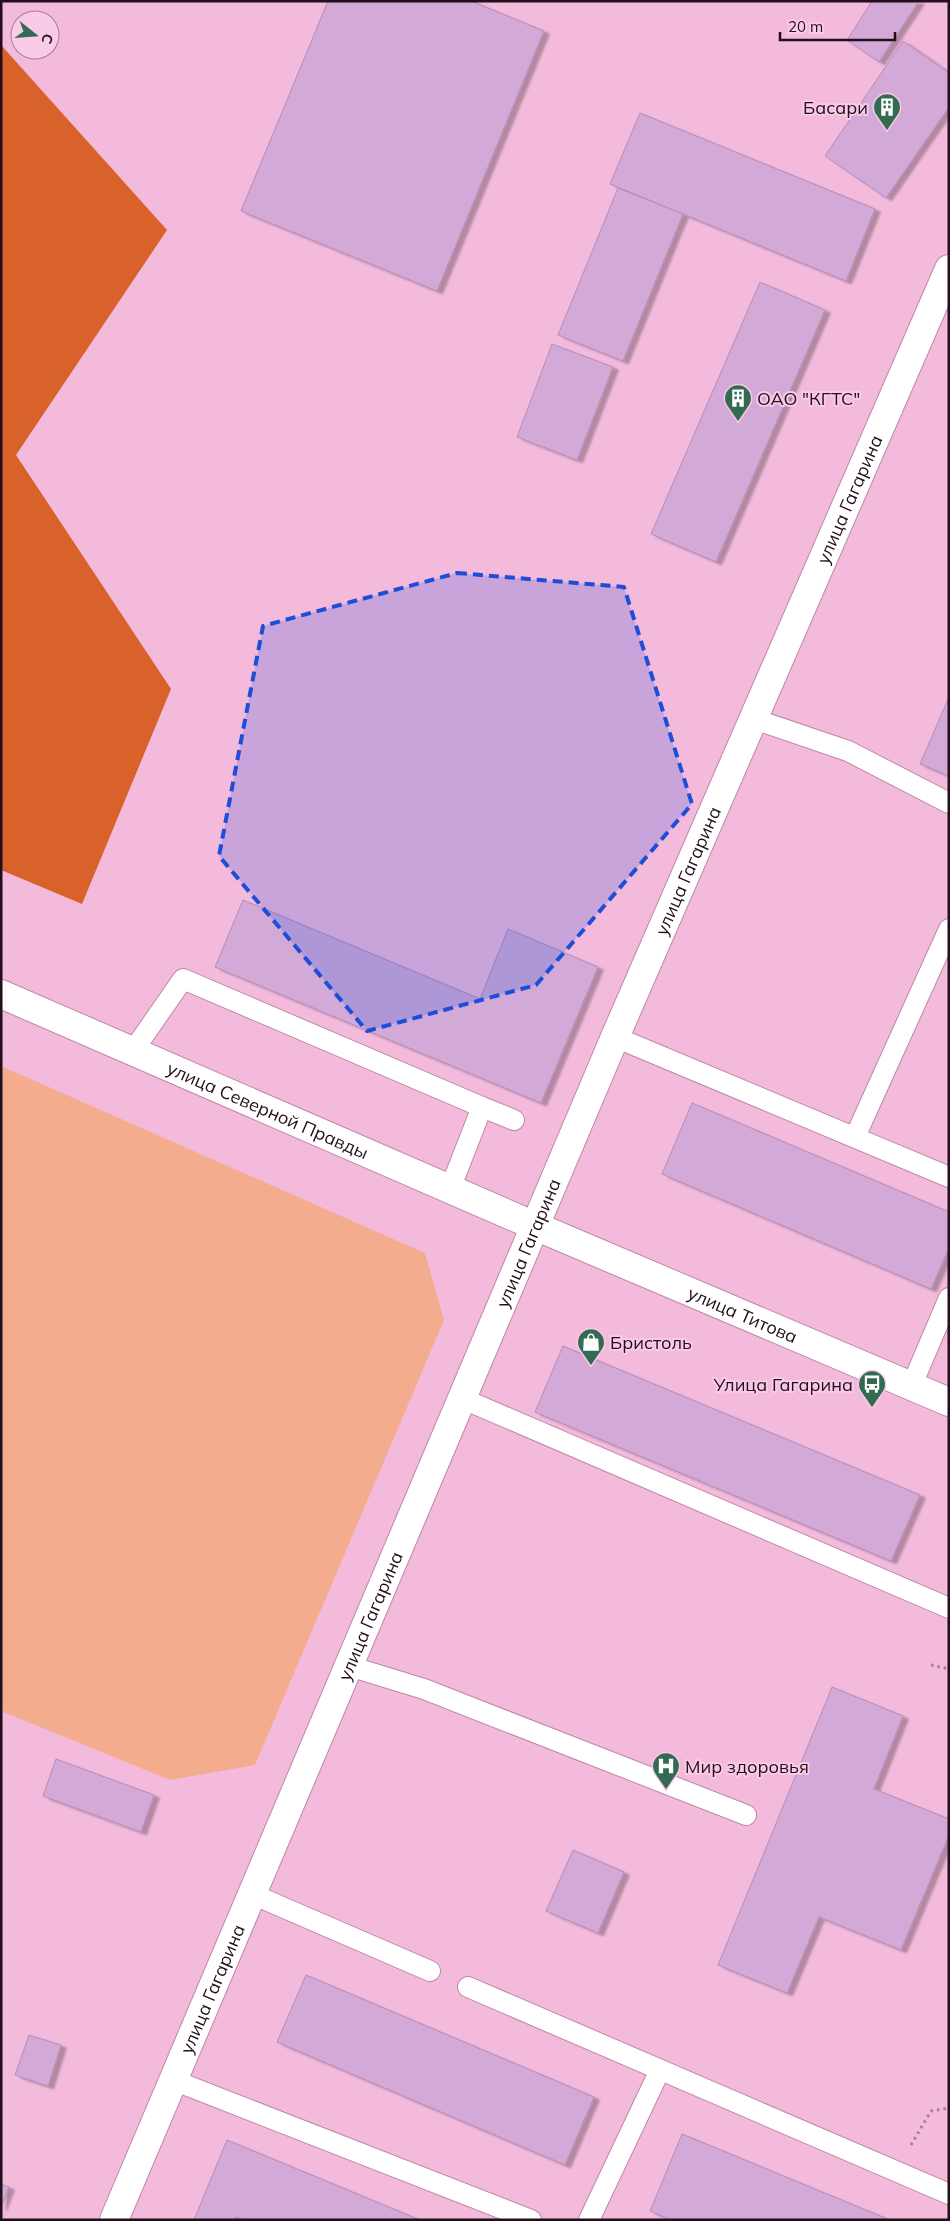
<svg xmlns="http://www.w3.org/2000/svg" width="950" height="2221" font-family="Mulish,sans-serif">
  <defs>
    <filter id="shadow"><feDropShadow dx="5.5" dy="3" stdDeviation="1" flood-color="#0004"/></filter>
  </defs>
  <rect width="100%" height="100%" fill="#f4badc"/>
  <path fill="#f4ac8f" d="M1,1066l424,187 19,67 -189,445 -85,15 -169,-69z"/>
  <path fill="#d8622a" d="M1,45l166,185 -151,225 155,234 -89,215 -81,-34z"/>
  <g fill="#d2a9d7" stroke="#b58cb9" filter="url(#shadow)">
    <path d="M328,1h143l73,30 -107,260 -196,-80z"/>
    <path d="M872,1h47l-40,61 -32,-22z"/>
    <path d="M903,41l46,32v34l-63,91 -61,-42z"/>
    <path d="M640,113l235,96 -29,72 -236,-97z"/>
    <path d="M618,188l65,26 -60,147 -65,-26z"/>
    <path d="M760,282l65,28 -109,252 -65,-28z"/>
    <path d="M552,344l61,23 -36,93 -60,-23z"/>
    <path d="M949,697v79l-29,-12z"/>
    <path d="M243,900l237,99 28,-70 90,38 -57,136 -326,-136z"/>
    <path d="M692,1103l257,109v36l-18,41 -269,-115z"/>
    <path d="M563,1346l357,149 -29,66 -356,-149z"/>
    <path d="M832,1687l71,29 -29,73 75,30v16l-48,115 -82,-33 -32,76 -69,-28z"/>
    <path d="M56,1759l98,36 -13,37 -98,-36z"/>
    <path d="M573,1850l51,22 -26,61 -52,-22z"/>
    <path d="M306,1975l288,122 -29,68 -288,-123z"/>
    <path d="M29,2035l32,10 -13,41 -33,-11z"/>
    <path d="M682,2134l208,86h-219l-21,-9z"/>
    <path d="M227,2140l193,80h-176l-8,-3 -1,3h-41z"/>
    <path d="M1,2184l8,3 -8,21z"/>
  </g>
  <g fill="none" stroke-linecap="round" stroke-linejoin="round">
    <g stroke="#bd87a7" stroke-width="22">
      <g id="service">
        <path d="M754,719l94,32 101,52"/>
        <path d="M615,1037l334,140"/>
        <path d="M133,1051l50,-72 299,128 -32,82"/>
        <path d="M482,1107l32,13"/>
        <path d="M855,1137l94,-208"/>
        <path d="M911,1387l38,-89"/>
        <path d="M461,1398l488,210"/>
        <path d="M349,1666l75,23 322,126"/>
        <path d="M252,1894l178,77"/>
        <path d="M468,1987l481,207"/>
        <path d="M173,2080l358,140"/>
        <path d="M589,2220l71,-150"/>
      </g>
    </g>
    <g stroke="#bd87a7" stroke-width="30">
      <g id="minor">
        <path id="s1" d="M114,2220l501,-1183 334,-768"/>
      </g>
    </g>
    <g stroke="#bd87a7" stroke-width="30">
      <g id="secondary">
        <path id="s2" d="M1,994l534,232 414,176"/>
      </g>
    </g>
    <g stroke="#a97d97" stroke-width="3" stroke-dasharray="2.5 4" stroke-linecap="butt">
      <path d="M931,1665l18,4"/>
      <path d="M911,2145l20,-34 18,-3"/>
    </g>
    <use href="#service" stroke="#fff" stroke-width="20"/>
    <use href="#minor" stroke="#fff" stroke-width="28"/>
    <use href="#secondary" stroke="#fff" stroke-width="28"/>
  </g>
  <path fill="#1d4ed8" fill-opacity="0.2" stroke="#1d4ed8" stroke-width="4" stroke-dasharray="10 6" stroke-linejoin="round" d="M457,573l167,14 68,217 -156,181 -169,46 -148,-175 44,-230z"/>
  <defs>
    <g id="building-pin" transform="scale(1.4375)"><path d="M0 17L-7.5 6A9.5 9.5 0 1 1 7.5 6Z" fill="#326a52" stroke="#facbe6"/><path d="M-4-6H4V6H1V3H-1V6H-4ZM-2.5-4.3h1.7v1.8h-1.7ZM.8-4.3h1.7v1.8H.8ZM-2.5-1h1.7V.8h-1.7ZM.8-1h1.7V.8H.8Z" fill="#fff"/></g>
    <g id="shop-pin" transform="scale(1.4375)"><path d="M0 17L-7.5 6A9.5 9.5 0 1 1 7.5 6Z" fill="#326a52" stroke="#facbe6"/><path d="M-5-2.5h2.3a2.7 3.5 0 0 1 5.4 0H5L5.5 6h-11ZM-1.5-2.5h3a1.5 2.3 0 0 0-3 0Z" fill="#fff"/></g>
    <g id="bus-pin" transform="scale(1.4375)"><path d="M0 17L-7.5 6A9.5 9.5 0 1 1 7.5 6Z" fill="#326a52" stroke="#facbe6"/><path d="M-5-6H5V4H4V6H2V4H-2V6H-4V4H-5ZM-3.5-4V0h7V-4ZM-3.5 1.2v1.5H-2V1.2ZM2 1.2v1.5H3.5V1.2Z" fill="#fff"/></g>
    <g id="hospital-pin" transform="scale(1.4375)"><path d="M0 17L-7.5 6A9.5 9.5 0 1 1 7.5 6Z" fill="#326a52" stroke="#facbe6"/><path d="M-5-5h3v3.5h4V-5h3V5h-3V1.5h-4V5h-3Z" fill="#fff"/></g>
  </defs>
  <g fill-rule="evenodd">
    <use href="#building-pin" x="887" y="107"/>
    <use href="#building-pin" x="738" y="398"/>
    <use href="#shop-pin" x="591" y="1342"/>
    <use href="#bus-pin" x="872" y="1384"/>
    <use href="#hospital-pin" x="666" y="1766"/>
  </g>
  <g text-anchor="middle" dominant-baseline="central" stroke-width="4" stroke-linejoin="round" paint-order="stroke">
    <g font-size="18" fill="#230f1c" stroke="#facbe6" text-anchor="start">
      <text x="868" y="107" text-anchor="end">Басари</text>
      <text x="757" y="398">ОАО "КГТС"</text>
      <text x="610" y="1342">Бристоль</text>
      <text x="853" y="1384" text-anchor="end">Улица Гагарина</text>
      <text x="685" y="1766">Мир здоровья</text>
    </g>
    <g font-size="18" fill="#230f1c" stroke="#facbe6">
      <text stroke="none"><textPath href="#s1" startOffset="1871">улица Гагарина</textPath></text>
      <text stroke="none"><textPath href="#s1" startOffset="1466">улица Гагарина</textPath></text>
      <text stroke="none"><textPath href="#s2" startOffset="291">улица Северной Правды</textPath></text>
      <text stroke="none"><textPath href="#s1" startOffset="1061">улица Гагарина</textPath></text>
      <text stroke="none"><textPath href="#s2" startOffset="808">улица Титова</textPath></text>
      <text stroke="none"><textPath href="#s1" startOffset="656">улица Гагарина</textPath></text>
      <text stroke="none"><textPath href="#s1" startOffset="251">улица Гагарина</textPath></text>
    </g>
  </g>
  <rect width="950" height="2221" fill="none" stroke="#230f1c" stroke-width="5"/>
  <g transform="translate(35 35) rotate(107)"><circle r="24" fill="#facbe6" stroke="#a48095"/>
  <path d="M0-4L9 19L0 12L-9 19Z" fill="#326a52"/>
  <text y="-8" font-size="14" font-weight="bold" text-anchor="middle" fill="#230f1c">С</text>
  </g>
  <path d="M780 32v8h115v-8" fill="none" stroke="#230f1c" stroke-width="2.5"/>
  <text x="788" y="32" font-size="15" fill="#230f1c" stroke="#facbe6" stroke-width="4" paint-order="stroke">20 m</text>
</svg>
